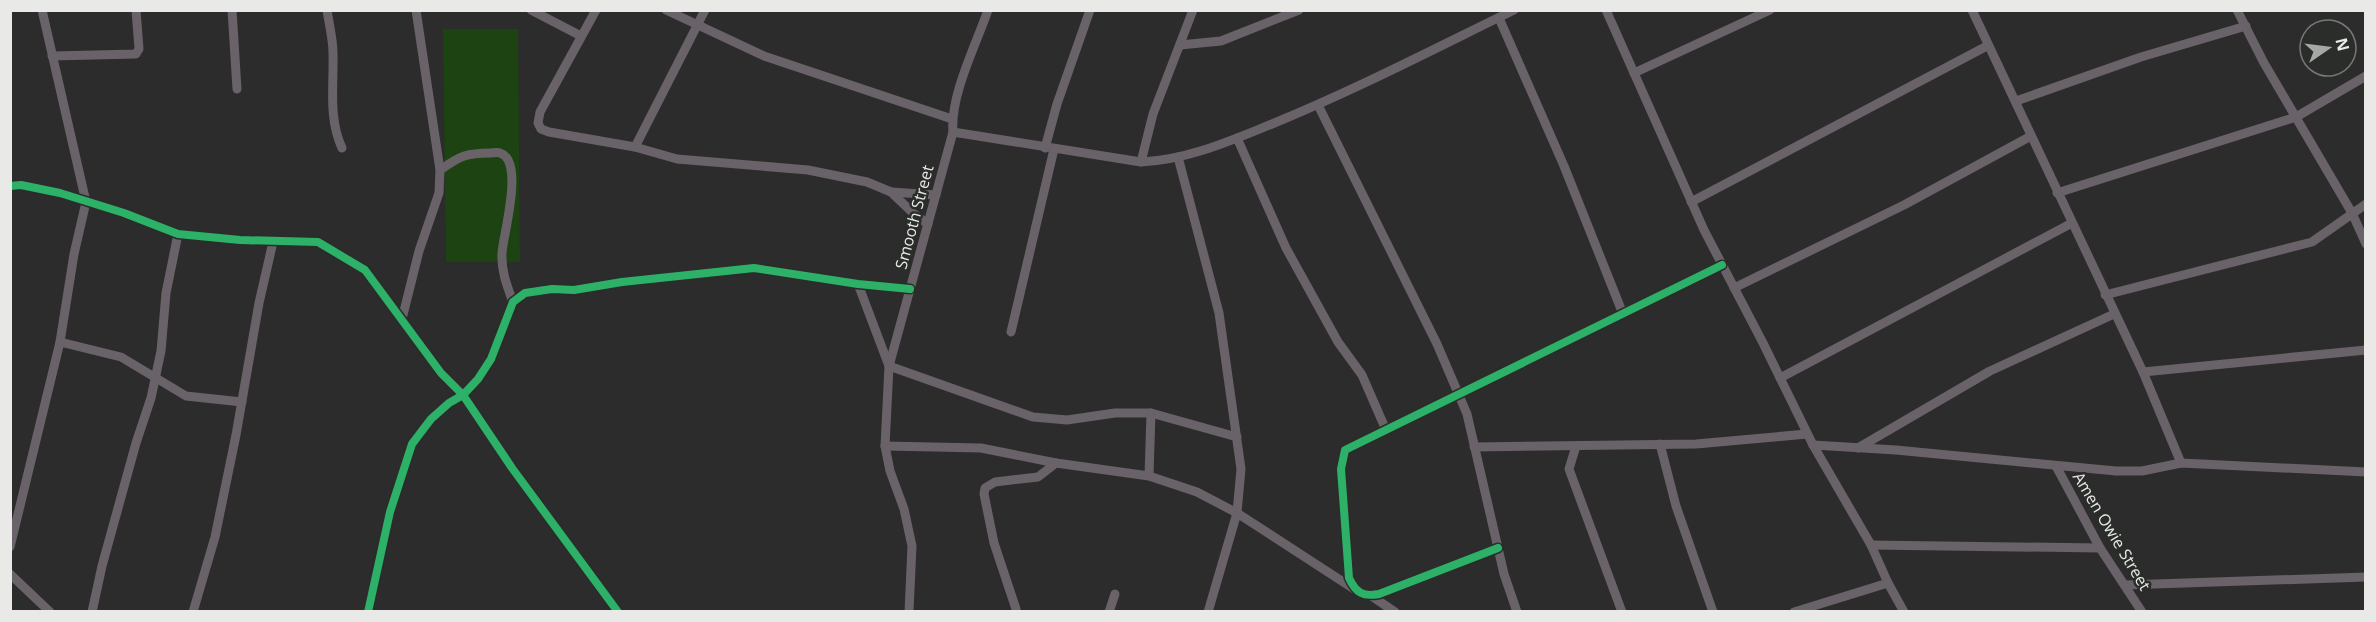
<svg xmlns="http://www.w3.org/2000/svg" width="2376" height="622" font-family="'Open Sans',sans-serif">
  <rect width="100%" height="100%" fill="#2b2c2b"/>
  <path fill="#1c4311" d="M443,29h75l2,233h-74z"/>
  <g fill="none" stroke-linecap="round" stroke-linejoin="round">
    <g stroke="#696269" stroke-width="9">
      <path d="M232,10l5,79"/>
      <path d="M327,10c2,14 6,29 6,43 1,32 -5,65 9,95"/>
      <path d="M531,10l50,26"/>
      <path d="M596,10l-56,102 -2,11 3,6 8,3 86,15 42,12 131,11 59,12 24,10 23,22 14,10"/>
      <path d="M666,10l98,46 188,63"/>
      <path d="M1606,10l98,220 59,113 50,102 58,100 17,38 16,29"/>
      <path d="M1972,10l171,362 38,91"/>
      <path d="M2237,10l27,53 88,150 14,31"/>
      <path d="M1499,18l65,148 59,148"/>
      <path d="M1180,45l41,-4 78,-31"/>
      <path d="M52,56l84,-2 3,-5 -3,-39"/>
      <path d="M1634,73l136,-63"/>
      <path d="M2016,101l125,-44 105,-31"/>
      <path d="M1318,105l119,239 30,70 37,160 13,38"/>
      <path d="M953,132l188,30c46,-2 89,-21 131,-38 83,-34 162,-75 242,-114"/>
      <path d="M1237,138l49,110 52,94 24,33 24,55"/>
      <path d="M635,147l70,-137"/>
      <path d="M1045,148l12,-44 33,-94"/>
      <path d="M1178,157l41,156 22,156 -4,44 -29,99"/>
      <path d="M1141,162l12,-48 40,-104"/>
      <path d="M440,170c20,-14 26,-17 50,-17 3,0 7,-1 10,0 25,8 3,82 2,100 -1,18 5,33 11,49"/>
      <path d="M10,186l11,-1 39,8 64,20 54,21 62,6 78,2 47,28 76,103 22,22 49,73 106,144"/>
      <path d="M891,192l45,3"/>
      <path d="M2057,193l239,-76 70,-41"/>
      <path d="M1691,202l296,-156"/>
      <path d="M858,284l31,82 144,51 34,3 48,-7h36l86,24"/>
      <path d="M1734,288l170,-83 127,-69"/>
      <path d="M2105,295l207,-53 54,-38"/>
      <path d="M402,319l17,-68 20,-58 1,-23 -24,-160"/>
      <path d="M1011,332l43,-183"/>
      <path d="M60,342l61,15 65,39 56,6"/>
      <path d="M2143,372l223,-22"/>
      <path d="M1780,378l292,-155"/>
      <path d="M1660,444l16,62 37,106"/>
      <path d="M1813,445l83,5 220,21h26l39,-8 185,9"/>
      <path d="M885,446l96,2 75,15 93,13 48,16 40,21 117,76"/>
      <path d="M1576,446l-7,23 53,143"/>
      <path d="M1474,447l222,-3 111,-10"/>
      <path d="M1858,448l132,-77 124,-57"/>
      <path d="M2056,466l44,82 42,64"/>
      <path d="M1149,476l2,-63"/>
      <path d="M1871,545l229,3"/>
      <path d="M10,547l50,-205 14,-88 12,-52 -44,-192"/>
      <path d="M1498,548l-119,46c-16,3 -23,-1 -30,-16l-8,-109 4,-19 377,-185"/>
      <path d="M10,574l40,38"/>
      <path d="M2126,585l240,-8"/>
      <path d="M1370,595l25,17"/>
      <path d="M1016,609l-22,-66 -10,-49 1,-6 10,-6 43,-5 18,-14"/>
      <path d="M92,612l10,-46 34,-123 15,-45 10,-47 5,-58 12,-59"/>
      <path d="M193,612l22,-75 21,-102 23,-132 14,-61"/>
      <path d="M368,612l22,-100 22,-68 19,-25 18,-16 14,-8 15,-16 13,-20 22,-57 12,-9 27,-4 22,1 48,-8 132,-14 104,16 52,5"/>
      <path d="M909,612l3,-66 -8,-37 -14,-38 -5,-25 4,-80 64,-234c-3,-37 23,-87 35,-122"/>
      <path d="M1109,612l6,-18"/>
      <path d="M1794,612l94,-29"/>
    </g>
    <g stroke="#2a2d2a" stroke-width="11">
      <g id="cycleway">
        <path d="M10,186l11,-1 39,8 64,20 54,21 62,6 78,2 47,28 76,103 22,22 49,73 106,144"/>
        <path d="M1498,548l-119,46c-16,3 -23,-1 -30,-16l-8,-109 4,-19 377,-185"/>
        <path d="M368,612l22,-100 22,-68 19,-25 18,-16 14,-8 15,-16 13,-20 22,-57 12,-9 27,-4 22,1 48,-8 132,-14 104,16 52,5"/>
      </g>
    </g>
    <use href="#cycleway" stroke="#2db169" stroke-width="8"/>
  </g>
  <g text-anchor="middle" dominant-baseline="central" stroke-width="5" stroke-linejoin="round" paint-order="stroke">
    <g font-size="16" fill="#e9eae8" stroke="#2a2d2a">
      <text transform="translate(914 217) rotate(-75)">Smooth Street</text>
      <text transform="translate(2112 531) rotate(59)">Amen Owie Street</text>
    </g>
  </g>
  <rect width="2376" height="622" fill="none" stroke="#e9eae8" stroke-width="24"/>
  <g transform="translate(2328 48) rotate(76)"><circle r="28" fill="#2a2d2a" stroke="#767976" stroke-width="1.5"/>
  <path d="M0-4.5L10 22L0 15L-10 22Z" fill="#a6a8a6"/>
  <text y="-9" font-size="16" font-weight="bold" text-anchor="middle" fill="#e9eae8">N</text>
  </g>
</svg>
